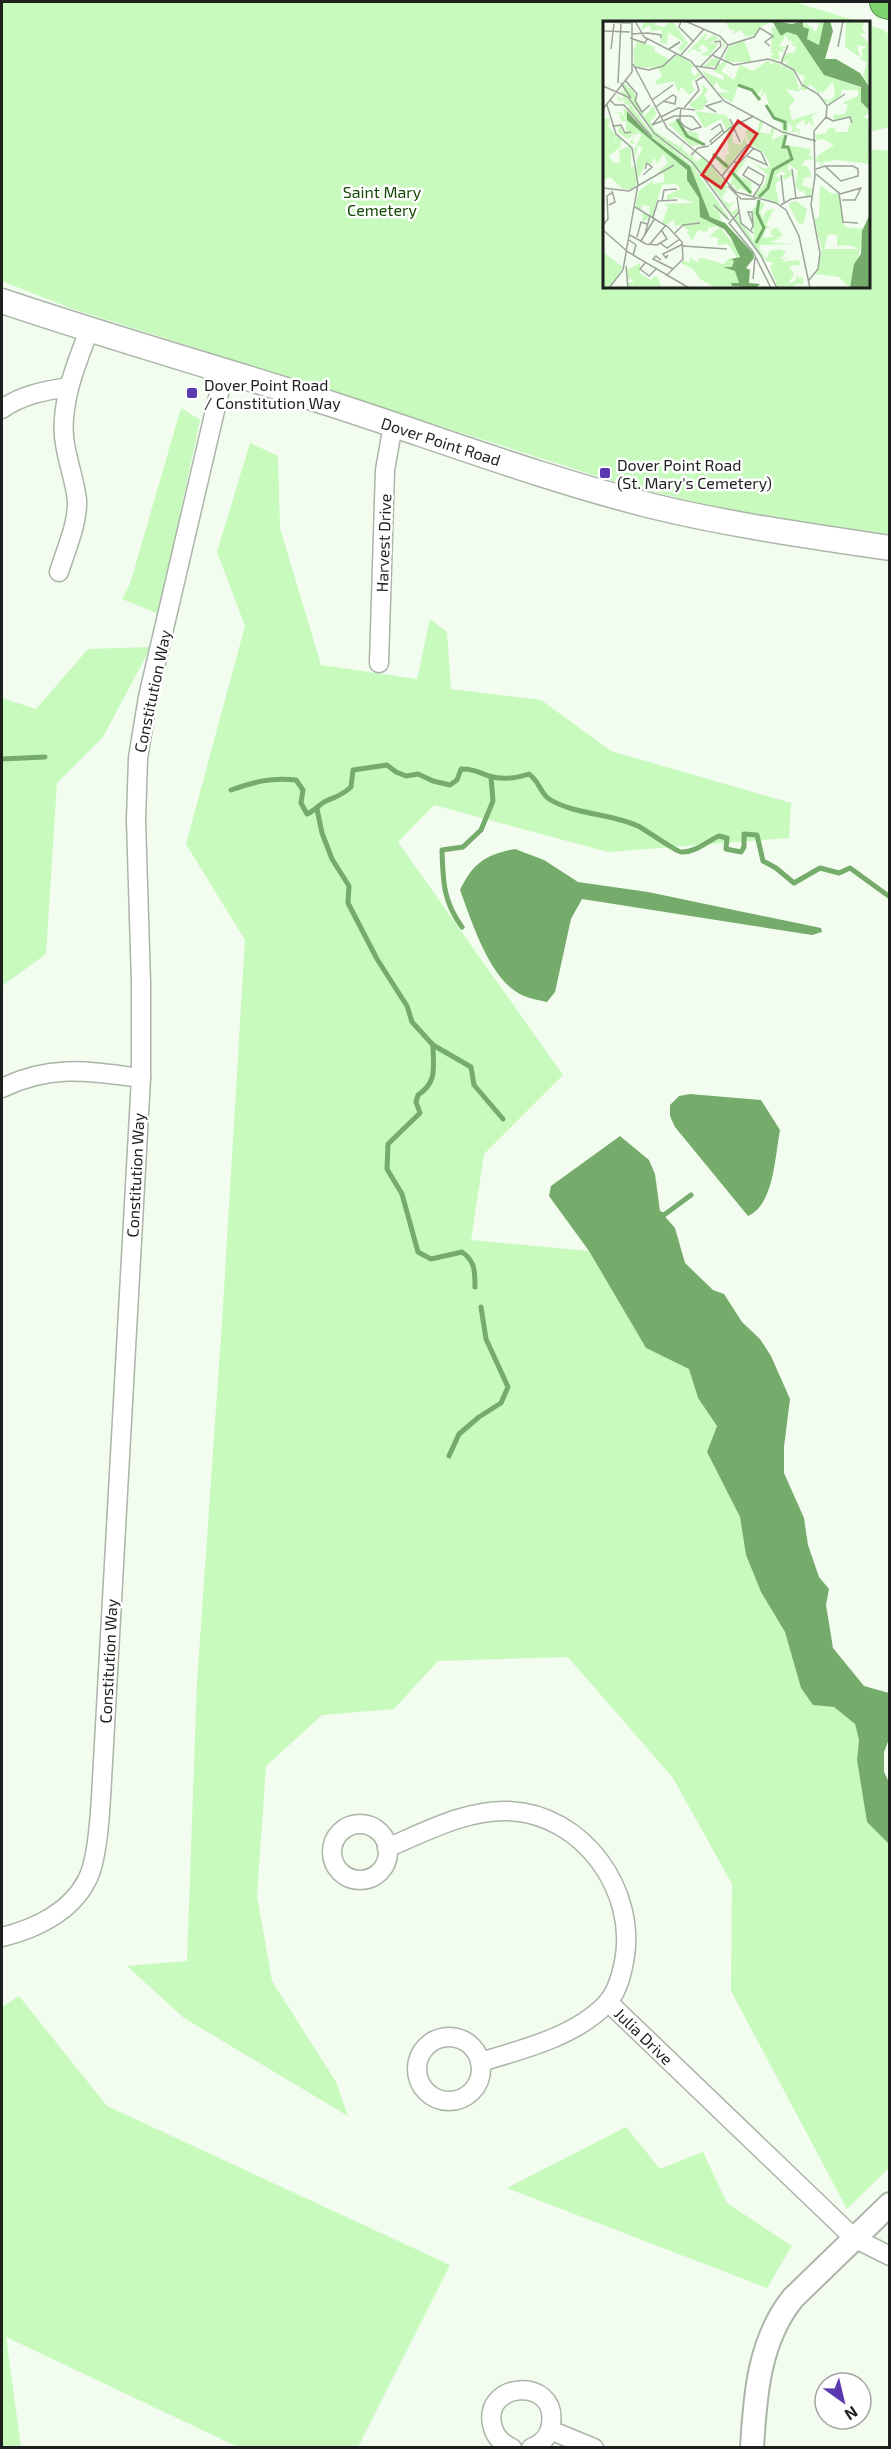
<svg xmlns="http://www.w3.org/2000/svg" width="891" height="2449" font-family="'Exo 2',sans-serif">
  <rect width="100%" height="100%" fill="#f2fcef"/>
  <g fill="#c8fabe">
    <path d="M2,2h792l66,20h-256v264h264l1,-137 20,2v384l-150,-23 -111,-26 -558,-178 -68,-27z"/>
    <path d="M869,25l15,5 6,6 -1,91 -20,5z"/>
    <path d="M181,408l19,12 -41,194 -37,-15 8,-15z"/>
    <path d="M250,443l28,13 2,72 41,137 96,14 13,-60 17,13 4,57 90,11 70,51 180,52 -2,35 -181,14 -174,-47 -36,37 165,233 -79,79 -13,86 118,11 57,97 43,21 9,29 19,28 -10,26 33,65 6,38 15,37 24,40 16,56 12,16 21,3 21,17 4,16 -2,20 10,62 22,22v324l-42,41 -116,-218 1,-107 -59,-106 -105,-121 -130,4 -44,48 -72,6 -56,51 -9,130 15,85 64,101 12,34 -164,-98 -57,-52 60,-5 10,-279 25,-360 23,-382 -59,-96 59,-218 -28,-74z"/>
    <path d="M151,647l-48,90 -46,46 -11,171 -44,32v-288l34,11 52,-60z"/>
    <path d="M19,1996l88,110 343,159 -92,182h-120l-232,-110 15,110h-19v-440z"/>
    <path d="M626,2127l34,42 43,-17 24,51 65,43 -25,42 -260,-100z"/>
  </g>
  <g fill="#76ac6b">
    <path d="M515,849l29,11 34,22 70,10 173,36 1,4 -10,3 -230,-36 -11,20 -16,73 -8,10c-7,-2 -16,-3 -23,-6 -34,-14 -52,-74 -64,-106 13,-27 26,-36 55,-41z"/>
    <path d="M690,1094l71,6 19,30c-5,26 -6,75 -32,86l-73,-89 -5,-11v-11l9,-9z"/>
    <path d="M620,1136l29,24 6,14 5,37 15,17 10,35 28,27 11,4 18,28 18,17 11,17 19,43 -6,48v26l20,45 4,27 11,32 10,12 -3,16 7,43 31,38 25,7v46l-5,13v20l5,10v62l-22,-22 -10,-62 2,-20 -4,-16 -21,-17 -21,-2 -12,-17 -16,-56 -24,-40 -15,-37 -6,-38 -33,-65 10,-26 -19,-28 -9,-29 -43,-21 -57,-97 -40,-55 2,-10z"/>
  </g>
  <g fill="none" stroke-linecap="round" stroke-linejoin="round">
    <g stroke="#76ac6b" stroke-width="5">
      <path d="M2,759l43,-2"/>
      <path d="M231,790c23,-8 40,-13 65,-10l7,10 -2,13 6,11c7,-3 11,-8 17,-12 12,-6 16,-5 27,-15l2,-17 34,-5 9,7 10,4 12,-2 15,7 17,4 7,-5 4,-11c12,0 17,3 28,7 13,4 28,2 40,-2 10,7 12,20 20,25 26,16 61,14 89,27 8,4 39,26 43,26 14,1 26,-11 38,-16l8,2 -1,11 15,3 3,-5v-13l13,1 6,26 13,7 18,15 26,-15 19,5 11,-5 40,29"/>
      <path d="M317,809l5,24 10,26 17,27 -1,17 29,56 30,47 5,16 21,23c0,22 5,37 -15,50l-2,7 4,11 -32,31 -1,25 15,25 16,58 13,7 31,-7c13,9 13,19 13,35"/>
      <path d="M462,927c-19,-26 -19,-46 -20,-77l21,-3 18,-17 12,-29 -2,-24"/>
      <path d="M433,1045l38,22 3,18 29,34"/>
      <path d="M658,1213l6,2 27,-20"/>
      <path d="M449,1456l10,-22 20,-17 22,-14 7,-16 -22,-48 -5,-32"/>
    </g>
    <g stroke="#abb5a9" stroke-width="21">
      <g id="minor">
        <path d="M2,409c20,-14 41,-18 66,-22"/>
        <path d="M59,572c7,-23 19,-48 18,-72 -3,-27 -16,-53 -13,-81 2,-31 14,-59 25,-89"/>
        <path d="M379,663l6,-193 8,-45"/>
        <path d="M2,1088c49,-24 87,-17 139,-10"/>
        <circle cx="360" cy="1852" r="28"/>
        <path d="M387,1848c38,-16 80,-39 122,-37 74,3 129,80 115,151 -3,15 -7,30 -17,41 -30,33 -86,47 -127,59"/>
        <path d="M2,1937c33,-8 69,-25 85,-57 13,-24 14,-89 16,-118l38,-684v-95l-5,-163 2,-62 10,-61 76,-325"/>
        <path d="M608,2002l246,236 36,18"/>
        <circle cx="449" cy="2069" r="32"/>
        <path d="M550,2430l44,18"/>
        <path d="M512,2448c-9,-4 -16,-10 -19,-20 -14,-46 65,-53 58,-4 -1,11 -9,20 -20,24"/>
      </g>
    </g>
    <g stroke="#abb5a9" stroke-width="26">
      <path id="tertiary" d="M752,2448c3,-53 7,-108 41,-150l97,-94"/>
    </g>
    <g stroke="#abb5a9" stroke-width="27">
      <path id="secondary" d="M2,301c107,36 215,67 323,101 109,35 216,76 327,104 78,19 158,30 238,42"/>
    </g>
    <g stroke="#5d9452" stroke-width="34">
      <path id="motorway" d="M886,2l4,1"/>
    </g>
    <use href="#minor" stroke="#fff" stroke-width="18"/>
    <use href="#tertiary" stroke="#fff" stroke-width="22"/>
    <use href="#secondary" stroke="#fff" stroke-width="24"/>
    <use href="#motorway" stroke="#7fd36f" stroke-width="32"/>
  </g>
  <g fill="#5b39b1" stroke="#fff" stroke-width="2">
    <rect x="186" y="387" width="12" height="12" rx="3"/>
    <rect x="599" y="467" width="12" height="12" rx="3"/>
  </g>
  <g text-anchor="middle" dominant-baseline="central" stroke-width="5" stroke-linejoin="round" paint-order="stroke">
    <g font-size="16" fill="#134905" stroke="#fff">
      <text x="382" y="191">Saint Mary<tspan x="382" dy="18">Cemetery</tspan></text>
    </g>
    <g font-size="16" fill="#1d201c" stroke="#fff" text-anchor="start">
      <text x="204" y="384">Dover Point Road<tspan x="204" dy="18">/ Constitution Way</tspan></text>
      <text x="617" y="464">Dover Point Road<tspan x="617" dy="18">(St. Mary's Cemetery)</tspan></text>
    </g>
    <g font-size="16" fill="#1d201c" stroke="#fff">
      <text transform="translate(441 441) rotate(18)">Dover Point Road</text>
      <text transform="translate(383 543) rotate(-88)">Harvest Drive</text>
      <text transform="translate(152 691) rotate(-78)">Constitution Way</text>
      <text transform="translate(135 1175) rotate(-87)">Constitution Way</text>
      <text transform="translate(108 1661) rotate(-87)">Constitution Way</text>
      <text transform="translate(644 2036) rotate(44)">Julia Drive</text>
    </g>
  </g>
  <g transform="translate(603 21)">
    <rect width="267" height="267" fill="#f2fcef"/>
    <path d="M37,0h17l-3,3 9,3 9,-6 16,22 -6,8 -4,-2 5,-7 -15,-10 -1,13 -7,-3 2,-12 -11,1 -1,-6 -10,6 4,-8zM122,0h47l-12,6 -4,7 -8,3 -2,-4v5l-5,-8 -9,4 3,-4h-5zM217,0l4,3 -5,21 -12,-6 -4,-13 3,-3 10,9zM243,0h19l-3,7 4,5 -6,1 8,9 2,45 -7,-13 4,-12 -7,-4 2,-3v-7l5,-2 -10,-2 3,12 -15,-10zM169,6l7,1 3,8 5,-4 10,3 27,40 37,13v14l9,10 -8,6 8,1 -3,4 3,2v39l-33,-4 -13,2 -5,6 2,-6h-5l1,-6 17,-11 -11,-6 -7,1 -1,-5 11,-2 3,-5h6l1,4h12l3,-15 -17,4 -1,-6 12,-1 3,-9 -6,-2 16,-7v-6h-16l-1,5 -14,11 2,-5 -4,2 -4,-6 9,4 5,-6 -2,-14 -12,14 1,-4 -3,2 -9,-9 -5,7 -5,-2 5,-12 -20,-12 4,-5 -8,3 6,-10h7l2,-6 -5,-2 8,-4 -8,3 1,-6 -3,4 -3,-7 -7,11 8,1 -5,2 4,4 -8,-2 2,8 -6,1 -4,-4 5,-2 -4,-1zM105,10l-4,10 11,-7 1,3 6,1 3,4 -2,9v-10l-5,-3 -9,6 10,-1 -10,13 -9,-1 9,-5 -6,-6 -6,5h5l-2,4 -7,-4 -9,7zM141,19l8,22h-24l-7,9 13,9 6,-15 13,6 16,-11 2,6 2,-4 14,5v5l2,-4 5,3 6,21 -14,-3 9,11 -6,7 3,13 26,-8 -6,4 2,11 -5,-6 -3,5 -2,-7 -9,7 5,5v4l-2,-4 -7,2 2,-6 -5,-4v10l-5,-1 -2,-10 3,-1 -12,-6 -7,-23 -5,6 3,-10 -7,8 -8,-8 -10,-2 -6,17 -15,-10 13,-1 -10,-4 -3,-7 -4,6 -11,-16 21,9 1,-4 -10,-5 4,-5 -14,1 7,-8 6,-1 3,6 7,-4 -3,-2 5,-12zM34,20l18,6 -1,4 16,9 7,-6 18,12 -4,2 1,6 4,2 2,-6 3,5 -10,7 4,8 -6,5 -7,-8 -4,5 -4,-11 -17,4 -2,-3 7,-6 -4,-8 -23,-1 -2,-15zM20,62l10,7 11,26 10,-10 2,9 -6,7 6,10 24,15 5,-6 -3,7 9,9 5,-5 -3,5 3,5 7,-5 9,9 16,21 -4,3 3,1 -5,5 1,4 7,4 5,-3 -6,7 3,4 6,-4v4l-5,4 -25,-36 -52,-46 -36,-43 4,1zM99,63l6,6 -4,5 4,6 -6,9h-6l-6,-4v-7l3,3 10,-10zM13,73l6,6 2,-4 25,34 40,31 39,55 -1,4 -9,-9 4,10 -12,-3 -20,-52 -38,-29 -24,-28 2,-3 -7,-3 3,-3 -7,1zM20,88l4,1v10l60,50v10l12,18 1,19 17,9 -9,2 -1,4 -9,-2 -6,11 -5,-9 3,-1 -10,-6 -5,2 -1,-7 -8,5 -4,-2 6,-16 -5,-3 31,-1 -18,-6 -9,3v-5l14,-6 -5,-5 -14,1 -9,31 -11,6 1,-10 6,3 1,-9 -8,-1 -1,5 -6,-3 4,-16 14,-11v4l11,-2v-8l-7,-1 11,-10 -5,-9 -6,10 -3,-7 -3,8 -4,-4 -9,18 -2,-18 7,-14 -5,-1 -3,11 -1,-8 8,-14 -4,-2 -6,7 3,3 -4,2 1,-3 -3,1 9,-12 -10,8 -10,-7 1,-5 -6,-1 7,-1 3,7 3,2v-13h-5l-1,-8 -7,-1h8l4,7zM92,90l31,4 7,11 -6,5 -6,-12 -17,9zM8,97l-3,8 8,9 -2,7 3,-6 5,4 -2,6 6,-4 -17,14 4,6 7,1 -1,-13 12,-4v20l4,1 3,16 -7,6h-8l-13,-12 -7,3v-61zM75,98l5,11 14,3 4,11 -10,2 -22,-22zM157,100l3,2 -3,9 10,2 2,-7 3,2 -4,11 14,-6v11l26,4 -2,6 5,4 -9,1 -3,6h5l3,5 1,6 -7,1 -2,7 11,4 -3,7h-5l-1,-6 -4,2 -5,-6 3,-15 -9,-7 -2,5 7,5 -10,6 -2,-4 5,-3 -6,-2 -6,5 7,3 -7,5 4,19 -25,-8 11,-11 2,-10 -16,-13 14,8 6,-3 -8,-14 -13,-8 -5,-12 5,-4 6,8zM129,107l1,15 8,2 4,-8 2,6 -25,31 2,-5 -8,-10 9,4v-7l4,-2 -2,-21zM145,137l-12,16 15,8 1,13 -12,-7 -4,4 -1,-7h-6l4,-6 -6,-7zM217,164l12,9 7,-1 6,34 16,2 5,-3 -16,62 -11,-11 -24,-3 7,-24 -8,-31 5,-2zM225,213l9,1v11l11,-1 12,4h-36zM155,178l7,6 -5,6 3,7 2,-6 9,-4 -8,17 4,3h-4l-3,10 12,-2 -5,-2 2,-5 6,-1 5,8 -9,3 10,-1 -15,4 24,2 -33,1 -1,3 7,11 4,-8 10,-2 6,3 -6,7 8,-1 -7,4 18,-2 1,5 -11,1 5,8 -6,10 8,-4 1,-6 2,5 4,-2v8l-6,-2 -2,4v-4l-3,5h-14l-8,-21 4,-4 -8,-2 -33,-44 4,-2 1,1 16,26 -2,-32 6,-5zM193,180l11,8 -3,14 -5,1 -10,-18v-3zM117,206l19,24 -1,8 -10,-15 -11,1 2,-7 -10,-2zM0,231l20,15 -14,21h-6zM87,236l9,7 -1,-5 6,-1 19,6 7,-6 5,4 -3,5 7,2v14h-7l5,4 -21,1 -16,-9 -7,-10 -12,-6 2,-3 7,3zM37,242v11l11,6 5,-5 6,13h-34l1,-6 4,1 -1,-5 -4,2 -1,-10z" fill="#c8fabe" fill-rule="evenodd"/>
    <path d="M169,0l20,3 11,-3v6l6,2 -2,10 12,6 5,-24h6l3,10 -8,28h11l24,14 10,15v23l-9,-9v-15l-37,-12 -27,-40 -10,-3 -6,4zM24,90l24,26 39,29 20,51 15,6 28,30 1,5 -8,10 4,2 -1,13 11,1 -4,4 -24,-2 -1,-3h8l-4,-12 -12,-4h9l2,-6 -3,-2 9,-2 -9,-19 -7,-9 -24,-12 -1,-19 -12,-18v-10l-60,-50zM267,193v74h-20l4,-24 7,-10 1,-23z" fill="#76ac6b"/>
    <path fill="none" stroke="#76ac6b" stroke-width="3" d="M135,64l14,5 8,10M163,84l8,13 11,4v8M74,98l10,17 18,9M110,133l15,13M128,150l20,22M156,176l9,-9 5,-18 19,-11 -4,-12h-5l3,-12M153,222l8,-15 -7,-15 2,-13"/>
    <path fill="none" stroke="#9da49b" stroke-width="1.5" d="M32,0l9,16 47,24 33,40 58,31 34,9M78,0l-2,6 15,15M82,0l35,15 8,9 -13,24 -19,-3M0,1l28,1M0,10l27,1M28,13l17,-1 13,2v3M27,17l15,5 2,-4M125,24l26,-8 6,-9 13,8 -8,6 5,4M235,26l5,-26M8,28l3,-25M66,28l11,-7 -7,4M78,34l23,-26M109,34l22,10 34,-6 13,4 13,7 8,15 16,9 9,12 -1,11 -12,14 1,45 -4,29 9,48 -2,16 -9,11M178,42l7,-18M30,43l34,64 45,37 24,27 40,11 10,7 13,26 11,52M31,46l15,3 14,-4 14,-13M97,46l21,-21 -1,-5 -6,1M22,59l12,14 -2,7 7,11 8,-7M15,62l3,-61M18,62l10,15M0,65l25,11 26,36 39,30 68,93 16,32M7,79l5,5h9l28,32M49,79l21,-15M4,84l9,29 16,14 6,36 -15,86 -14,18M224,85l18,-12M53,86l5,-4 12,-8 3,2 -1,7 -12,-3M81,87l15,-18 -3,-9 8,-5M0,88l29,-37v-51M113,91l-10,-6 16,-5M57,95l-8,9 10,-4M58,96l17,-9 17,2M223,96l7,4 17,-4 2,6M127,98l10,23M60,100l11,-5h16l3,1 8,10 -10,3 -7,-4 -4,-5v-5l1,-8M9,105l9,-1 4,8 6,-1M108,109l9,-6 4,9M109,122l-2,-2 13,-11M107,124l20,-17 24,-12M88,134l7,-7 11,-2M131,141l5,1 15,-15M189,148l4,29M213,148l9,-3h28l5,3v7l-17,5 -16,-15M213,153l23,19 4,29 15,1M40,154l9,-8 -5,-4 -2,6M178,154l3,27M119,155l25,-31 14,7 6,13 -20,-9M125,165l13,13h15M0,167l26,3 45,-26M237,173l21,-6 -6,12h-13M134,176l4,26 12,10M150,176l9,-14 2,-7 -16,-9 -5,8 17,11M59,180l2,-11 13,-1M6,184l6,-3 -3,-11M111,184l15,15M178,184l10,-6 21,-3M32,186l33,20 14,15 1,17 -17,17M136,191l-10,11 24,29 18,36M50,196l5,-16 19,-1M0,204l5,-6 -1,-23 6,-4M0,209l25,22 61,36M148,209l2,-4v-1l-1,-13h-4l5,13M72,212l8,-8 17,-2M42,213l5,-18M27,214l16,9 11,1 10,-6 -5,-8M34,216l4,-15 6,2M26,219l7,5 -3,10M38,220l14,-23M57,222l7,5 13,-9M47,223l16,-19M80,225l44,3M65,234l-2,3 -3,-4 20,-10M58,239l-5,-4 -3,3 20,10M42,242l-5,6 9,7 7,-7M23,245l2,22M150,258l2,-21"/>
    <path fill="#d62828" fill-opacity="0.15" stroke="#d62828" stroke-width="3" d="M135,100l19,13 -36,54 -19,-13z"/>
    <rect width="267" height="267" fill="none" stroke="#1d201c" stroke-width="3"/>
  </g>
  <rect width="891" height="2449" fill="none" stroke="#1d201c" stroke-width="6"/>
  <g transform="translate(843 2401) rotate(146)"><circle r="28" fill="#ffffff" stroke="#a5a6a4" stroke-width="1.5"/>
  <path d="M0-4.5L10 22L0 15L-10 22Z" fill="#5b39b1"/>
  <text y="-9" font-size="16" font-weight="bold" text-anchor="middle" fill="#1d201c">N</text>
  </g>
</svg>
